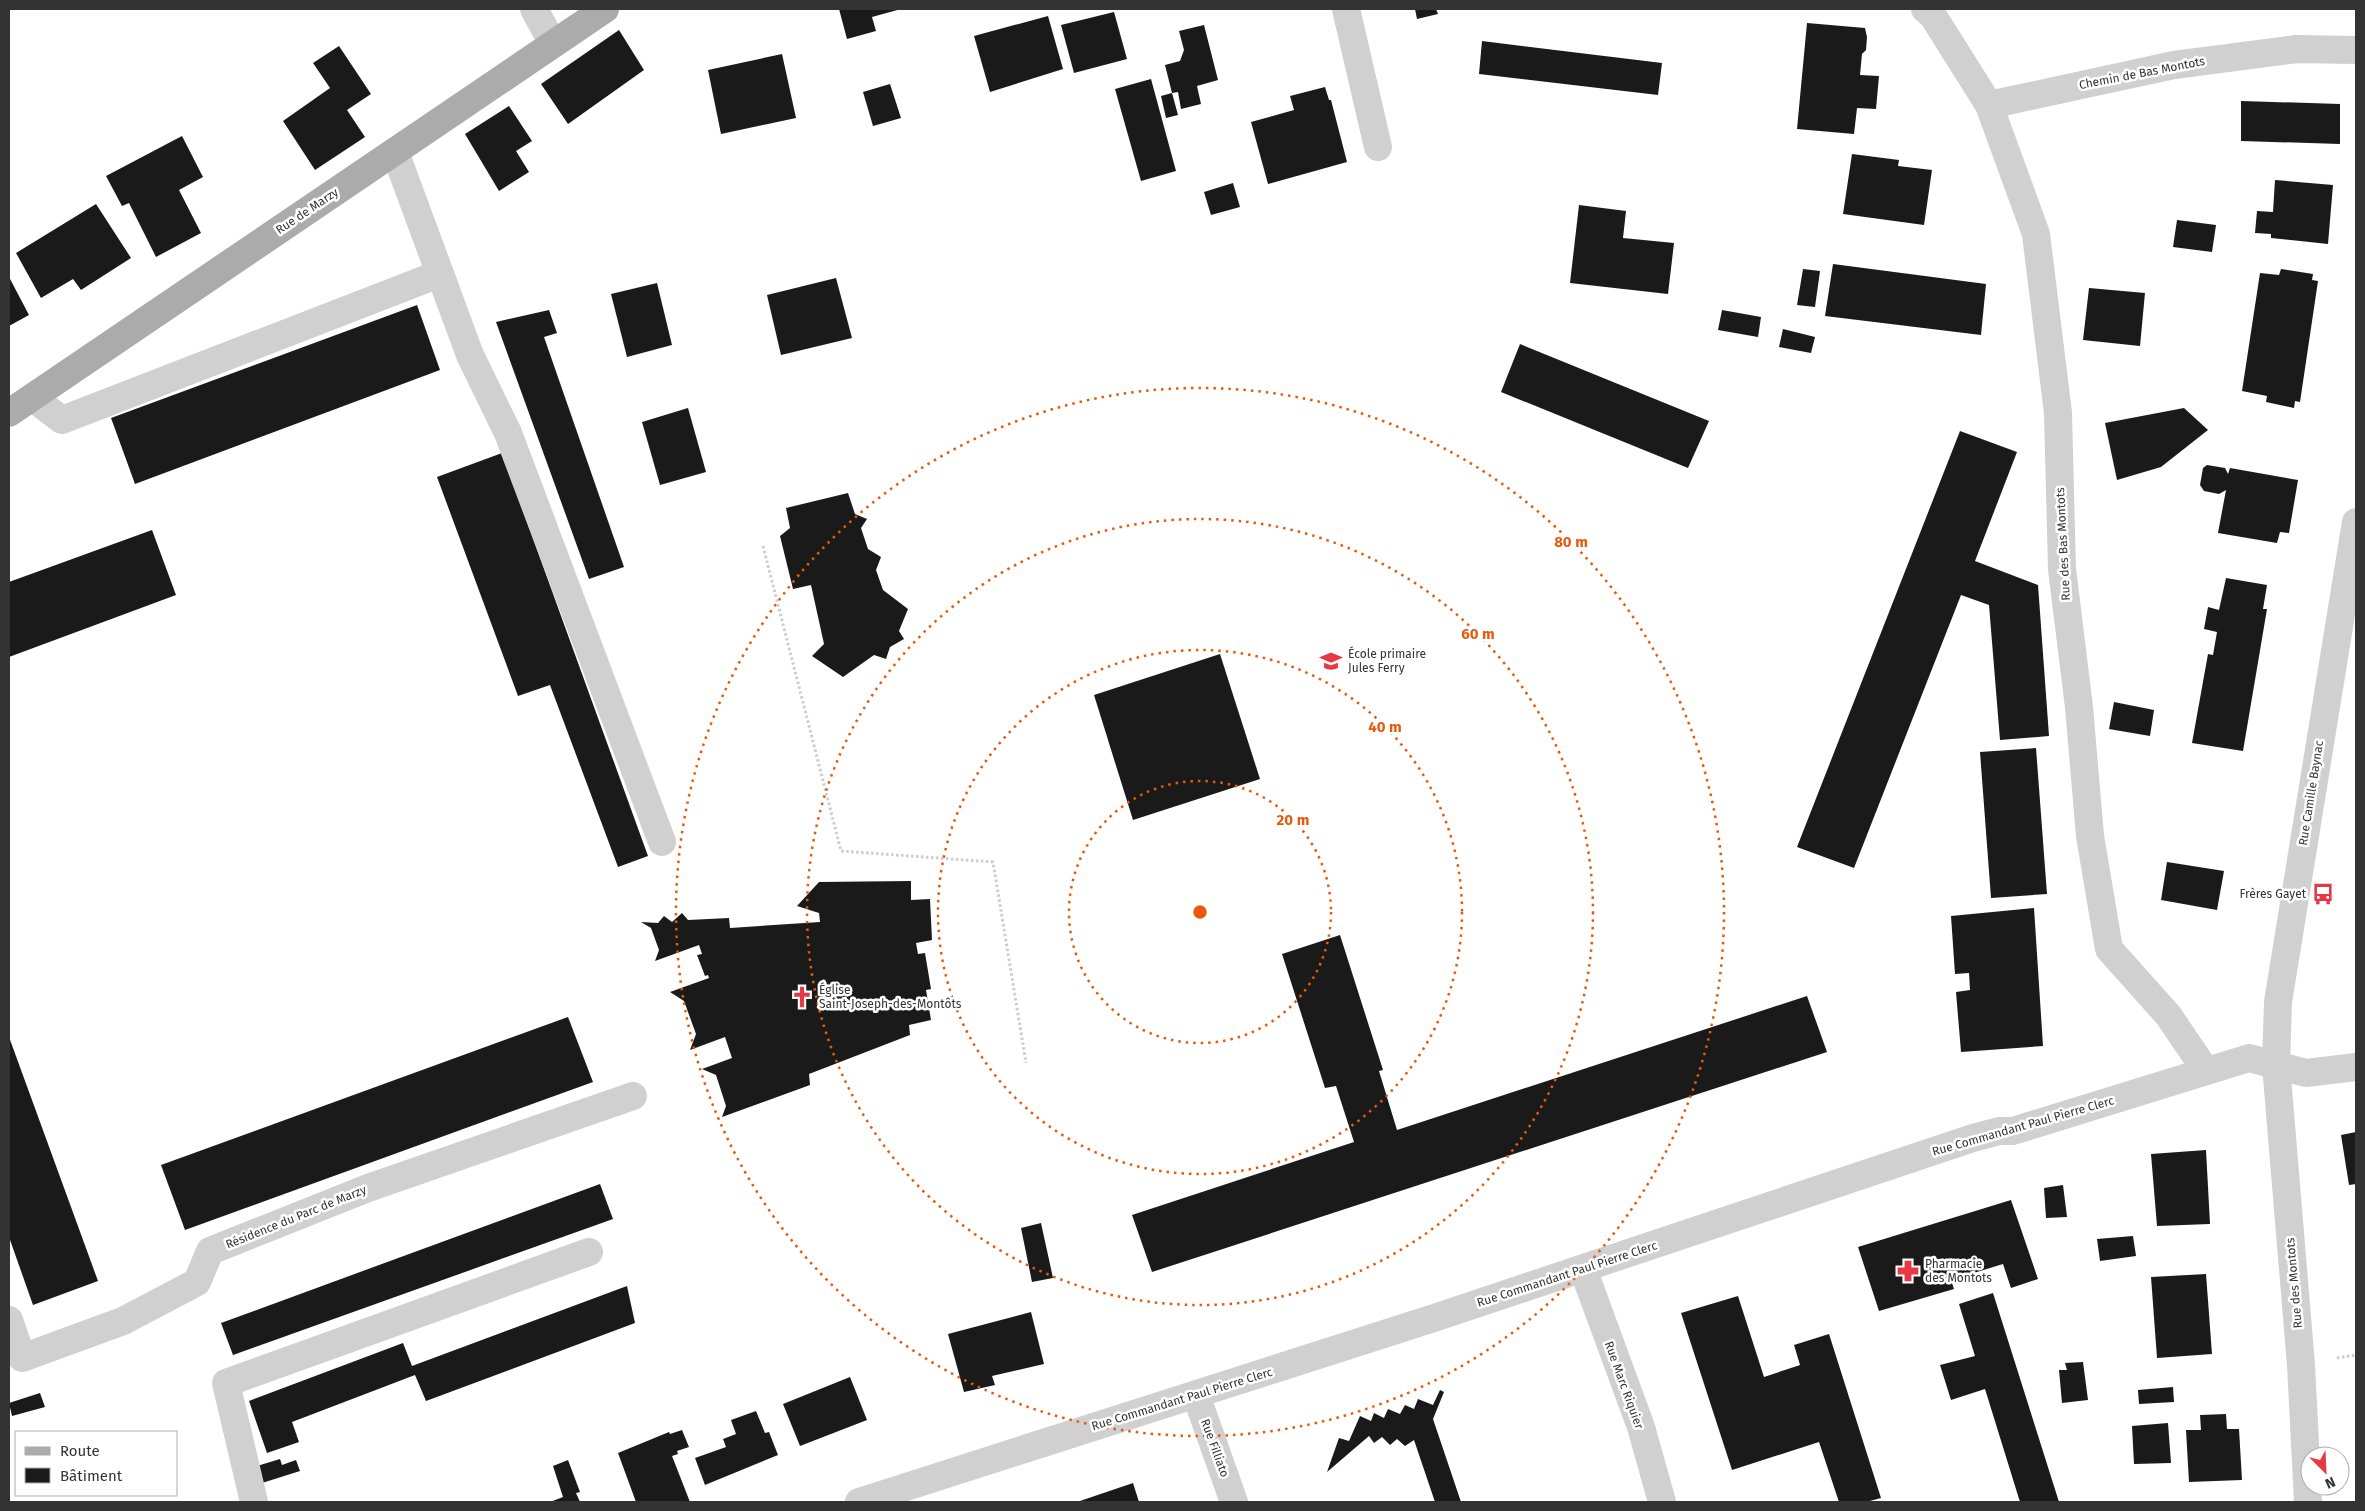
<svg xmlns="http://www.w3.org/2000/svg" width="2365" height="1511" font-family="'Fira Sans',sans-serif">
  <rect width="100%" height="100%" fill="#fff"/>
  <g fill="#1a1a1a">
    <path d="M839,9h62l-29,8 4,14 -29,8z"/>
    <path d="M1415,9h21l2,5 -21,5z"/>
    <path d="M1114,12l13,47 -53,14 -13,-48z"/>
    <path d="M1048,16l15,53 -73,23 -16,-56z"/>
    <path d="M1807,23l58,5 2,9 -1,13 -4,4 -2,21 19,1 -3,33 -19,-1 -3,26 -57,-5z"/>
    <path d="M1204,25l14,55 -21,6 4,18 -20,5 -3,-17 -6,1 -7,-28 15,-4 4,-11 -5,-19z"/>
    <path d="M619,30l25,40 -76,54 -27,-40z"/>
    <path d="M1482,41l180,22 -4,32 -179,-21z"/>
    <path d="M339,46l32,48 -24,16 18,27 -50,33 -32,-49 47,-33 -17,-25z"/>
    <path d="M782,54l14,64 -75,16 -13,-64z"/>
    <path d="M1151,79l25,92 -35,10 -26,-92z"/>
    <path d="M890,84l11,34 -28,8 -10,-34z"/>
    <path d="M1325,87l4,13h2l16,62 -79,22 -17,-62 43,-12 -4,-14z"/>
    <path d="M1172,93l6,22 -12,3 -5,-22z"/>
    <path d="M2241,101l99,3v40l-99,-3z"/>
    <path d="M509,106l23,35 -16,10 13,21 -30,19 -34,-57z"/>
    <path d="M182,136l21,41 -24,13 22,43 -45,24 -27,-54 -7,3 -16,-30z"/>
    <path d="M1852,154l47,6 -1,6 34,4 -8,55 -81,-11z"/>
    <path d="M2275,180l58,5 -5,59 -57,-6v-4l-16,-1 2,-22 16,1z"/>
    <path d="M1233,183l7,24 -29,8 -7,-23z"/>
    <path d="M96,204l35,54 -50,32 -8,-11 -32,19 -25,-45z"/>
    <path d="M1579,205l47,6 -3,27 51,5 -6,51 -98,-11z"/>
    <path d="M2177,220l39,5 -4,27 -39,-5z"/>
    <path d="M1833,264l153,20 -5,51 -156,-19z"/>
    <path d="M1803,269l17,2 -5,36 -18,-2z"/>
    <path d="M2281,269l32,5 -1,6 6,1 -18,121 -5,-1 -1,7 -28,-6 1,-6 -25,-5 18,-118 19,2z"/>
    <path d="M9,277l20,38 -20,11z"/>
    <path d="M836,278l16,60 -71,17 -14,-60z"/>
    <path d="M657,283l15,62 -45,12 -16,-63z"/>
    <path d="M2089,288l56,5 -5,53 -57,-6z"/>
    <path d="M417,305l23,65 -305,114 -24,-66z"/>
    <path d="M549,310l8,23 -13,4 80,230 -35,12 -93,-257z"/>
    <path d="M1722,310l39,7 -3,20 -40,-7z"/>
    <path d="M1783,329l32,8 -4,16 -32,-6z"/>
    <path d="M1520,344l189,77 -21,47 -187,-76z"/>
    <path d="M688,408l18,64 -46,13 -18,-63z"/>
    <path d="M2184,408l24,22 -47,37 -44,13 -12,-57z"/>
    <path d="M1960,431l57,21 -42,109 63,24 11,151 -49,4 -11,-135 -28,-10 -107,273 -57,-21z"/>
    <path d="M502,453l146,403 -30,11 -68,-182 -32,11 -81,-219z"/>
    <path d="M2207,465l18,3 3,6 2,-6 68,12 -9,53 -9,-1 -3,11 -59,-10 8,-43 -7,4 -15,-3 -4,-6 3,-17z"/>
    <path d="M848,493l7,21 12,5 -6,9 7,21 13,8 -5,13 7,20 25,19 -9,22 5,8 -14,8 -4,12 -12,-4 -31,22 -31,-21 12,-12 -13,-59 -18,4 -13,-53 10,-8 -4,-20z"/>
    <path d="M152,530l24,65 -167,62v-75z"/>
    <path d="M2226,578l41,7 -4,24h4l-24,142 -51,-8 16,-89 5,1 4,-23 -13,-3 4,-22 11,3z"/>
    <path d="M1220,654l40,125 -127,41 -39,-125z"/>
    <path d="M2114,702l40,8 -4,26 -41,-7z"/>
    <path d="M2036,748l11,146 -56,4 -11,-146z"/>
    <path d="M2167,862l57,9 -7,39 -56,-10z"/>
    <path d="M911,881v19l19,-1 2,41 -16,3 2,11 7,-1 6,36 -5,1 5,30 -22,5 1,10 -101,39 1,11 -88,32 4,-11 -10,-31 -14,-6 30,-11 -7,-21 -35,13 6,-16 -12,-33 -14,-9 39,-14 -1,-3 -3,1 -8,-21 5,-1 -3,-9 -44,16 4,-11 -8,-22 -10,-6 17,1 6,-7 8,6 10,-9 6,7 41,-2 1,10 90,-6 -1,-9 -22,-7 22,-24z"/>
    <path d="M2034,908l9,138 -82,6 -5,-60 14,-2 -1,-17 -14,1 -4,-58z"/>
    <path d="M1340,935l43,135 -4,1 18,59 410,-134 20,56 -675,220 -20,-57 222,-73 -18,-56 -11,2 -43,-134z"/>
    <path d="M568,1017l25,65 -408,148 -24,-65z"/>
    <path d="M9,1037l89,244 -65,24 -24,-68z"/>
    <path d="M2356,1132v52l-7,1 -8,-50z"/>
    <path d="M2206,1150l4,74 -53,2 -6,-72z"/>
    <path d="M600,1184l13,35 -380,136 -12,-32z"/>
    <path d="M2063,1185l4,32 -21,1 -2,-30z"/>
    <path d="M2011,1200l27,79 -27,9 -8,-24 -52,16 3,9 -75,22 -21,-64z"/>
    <path d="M1041,1223l12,55 -21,4 -11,-54z"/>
    <path d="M2133,1236l3,20 -36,5 -3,-22z"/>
    <path d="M2206,1274l6,80 -55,4 -6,-81z"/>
    <path d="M627,1286l8,37 -209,78 -11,-26 -123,47 7,20 -32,11 -18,-52 154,-58 9,23z"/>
    <path d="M1993,1293l66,209h-39l-35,-113 -34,11 -11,-35 35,-9 -16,-52z"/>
    <path d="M1738,1296l26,81 36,-12 -6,-20 35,-11 52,164 -15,4h-27l-20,-60 -87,28 -51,-157z"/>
    <path d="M1031,1312l13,52 -52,12 3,9 -31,7 -16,-58z"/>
    <path d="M2083,1362l5,38 -26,3 -3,-33h8l-2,-7z"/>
    <path d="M850,1377l17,43 -67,26 -17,-42z"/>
    <path d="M2173,1387l1,15 -35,2 -1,-14z"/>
    <path d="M1440,1390l4,2 -11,27 28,83h-26l-21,-62 -9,6 -8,-7 -7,6 -8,-8 -8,6 -5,-7 -42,36 12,-34 10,3 11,-25 11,5 3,-8 10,5 4,-9 12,5 5,-9 9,4 4,-10 15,6z"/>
    <path d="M40,1393l5,14 -33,9 -3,-13z"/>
    <path d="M756,1411l9,22 4,-1 9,23 -73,30 -10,-27 31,-11 -3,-8 13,-5 -5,-14z"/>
    <path d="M2226,1414l1,15h12l3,51 -53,2 -3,-52h15l-1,-15z"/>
    <path d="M2168,1423l3,40 -37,1 -2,-38z"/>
    <path d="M682,1430l7,17 -12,4 1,3 -6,2 18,46h-54l-18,-49 51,-21 1,2z"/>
    <path d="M280,1459l2,6 14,-5 4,11 -38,12 -5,-17z"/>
    <path d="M568,1460l12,32 -4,1 4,9h-30l13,-5 -10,-31z"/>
    <path d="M1133,1483l6,19h-62z"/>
  </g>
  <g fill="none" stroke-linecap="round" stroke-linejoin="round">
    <g stroke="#cdcdcd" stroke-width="3" stroke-dasharray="2.5 2.5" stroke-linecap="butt">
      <path d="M763,546l78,305 152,11 33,201"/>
      <path d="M2337,1358l19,-3"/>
    </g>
    <g stroke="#d0d0d0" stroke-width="28">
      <path d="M534,9l19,35"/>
      <path d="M1346,9l32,138"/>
      <path d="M1925,9l8,7 56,89 47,129 22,179 4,156 17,138 11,129 19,113 59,66 38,56"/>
      <path d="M1989,105l185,-40 123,-16 59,1"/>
      <path d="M395,152l75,203 38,78 154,409"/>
      <path d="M33,398l29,22 377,-146"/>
      <path d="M1583,1269l58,158 21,75"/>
      <path d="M9,1320l13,38 101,-37 74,-39 13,-31 158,-63 265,-92"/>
      <path d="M1196,1395l38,107"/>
      <path d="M254,1502l-28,-119 363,-131"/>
      <path d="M859,1502l575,-184 539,-180 26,-7h14l236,-73 57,15 50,-6"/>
      <path d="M2308,1502l-7,-137 -25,-300 2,-63 78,-480"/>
    </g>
    <path stroke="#ababab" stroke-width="28" d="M9,413l596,-404"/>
  </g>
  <g fill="none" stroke="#e8590c" stroke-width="2.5" stroke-dasharray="2.5 5">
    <circle cx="1200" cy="912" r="131"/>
    <circle cx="1200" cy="912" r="262"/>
    <circle cx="1200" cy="912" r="393"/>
    <circle cx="1200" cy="912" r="524"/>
  </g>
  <defs>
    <g id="school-bare" transform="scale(1.725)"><path d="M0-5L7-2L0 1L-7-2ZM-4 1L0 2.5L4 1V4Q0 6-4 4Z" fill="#e63946" stroke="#fff" stroke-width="2.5" paint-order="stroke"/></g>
    <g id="bus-bare" transform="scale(1.725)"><path d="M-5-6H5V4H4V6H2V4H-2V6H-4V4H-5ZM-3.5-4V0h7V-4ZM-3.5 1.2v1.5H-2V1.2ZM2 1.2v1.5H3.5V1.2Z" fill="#e63946" stroke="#fff" stroke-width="2.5" paint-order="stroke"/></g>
    <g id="church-bare" transform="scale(1.725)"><path d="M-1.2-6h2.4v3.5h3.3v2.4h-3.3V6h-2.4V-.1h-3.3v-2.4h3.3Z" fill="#e63946" stroke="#fff" stroke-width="2.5" paint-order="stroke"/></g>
    <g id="pharmacy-bare" transform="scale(1.725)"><path d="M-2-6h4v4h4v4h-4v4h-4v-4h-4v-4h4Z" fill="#e63946" stroke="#fff" stroke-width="2.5" paint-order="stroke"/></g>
  </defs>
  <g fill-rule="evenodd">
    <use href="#school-bare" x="1331" y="661"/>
    <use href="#bus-bare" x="2323" y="894"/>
    <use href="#church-bare" x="802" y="997"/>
    <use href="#pharmacy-bare" x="1908" y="1271"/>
  </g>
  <g text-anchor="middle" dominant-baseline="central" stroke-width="5" stroke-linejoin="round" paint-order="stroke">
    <g font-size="12" fill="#333" stroke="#fff">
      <text transform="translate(2142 73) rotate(-11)">Chemin de Bas Montots</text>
      <text transform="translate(307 211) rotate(-34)">Rue de Marzy</text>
      <text transform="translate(2063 544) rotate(-93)">Rue des Bas Montots</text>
      <text transform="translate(2311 793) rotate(-81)">Rue Camille Baynac</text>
      <text transform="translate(2023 1126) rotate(-16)">Rue Commandant Paul Pierre Clerc</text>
      <text transform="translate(296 1217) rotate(-22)">Résidence du Parc de Marzy</text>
      <text transform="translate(1567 1274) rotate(-18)">Rue Commandant Paul Pierre Clerc</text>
      <text transform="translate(2294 1283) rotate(-95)">Rue des Montots</text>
      <text transform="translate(1624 1385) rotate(70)">Rue Marc Riquier</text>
      <text transform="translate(1182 1399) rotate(-17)">Rue Commandant Paul Pierre Clerc</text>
      <text transform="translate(1215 1448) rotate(70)">Rue Filliato</text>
    </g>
    <g font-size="12" fill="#333" stroke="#fff" text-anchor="start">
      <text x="1348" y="654">École primaire<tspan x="1348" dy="14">Jules Ferry</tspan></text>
      <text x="2306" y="894" text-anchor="end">Frères Gayet</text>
      <text x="819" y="990">Église<tspan x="819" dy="14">Saint-Joseph-des-Montôts</tspan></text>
      <text x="1925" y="1264">Pharmacie<tspan x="1925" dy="14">des Montots</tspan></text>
    </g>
  </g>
  <circle cx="1200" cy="912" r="8" fill="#e8590c" stroke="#fff" stroke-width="2.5"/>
  <g font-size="15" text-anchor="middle" font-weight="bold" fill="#e8590c" stroke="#fff" stroke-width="5" stroke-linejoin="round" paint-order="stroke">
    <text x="1571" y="547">80 m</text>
    <text x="1478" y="639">60 m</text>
    <text x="1385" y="732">40 m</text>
    <text x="1293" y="825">20 m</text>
  </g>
  <rect width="2365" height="1511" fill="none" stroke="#333333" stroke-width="20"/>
  <rect x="15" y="1431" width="162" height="65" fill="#ffffff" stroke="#adadad"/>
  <rect x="25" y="1447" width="25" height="8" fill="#ababab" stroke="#adadad"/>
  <text x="60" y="1456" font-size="15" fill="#333333">Route</text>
  <rect x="25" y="1468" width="25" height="15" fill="#1a1a1a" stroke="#adadad"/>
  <text x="60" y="1481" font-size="15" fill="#333333">Bâtiment</text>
  <g transform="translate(2325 1471) rotate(156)"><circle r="24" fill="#ffffff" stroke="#adadad"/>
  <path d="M0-4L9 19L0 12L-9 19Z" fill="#e63946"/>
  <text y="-8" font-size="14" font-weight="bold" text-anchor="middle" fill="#333333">N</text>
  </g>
</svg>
